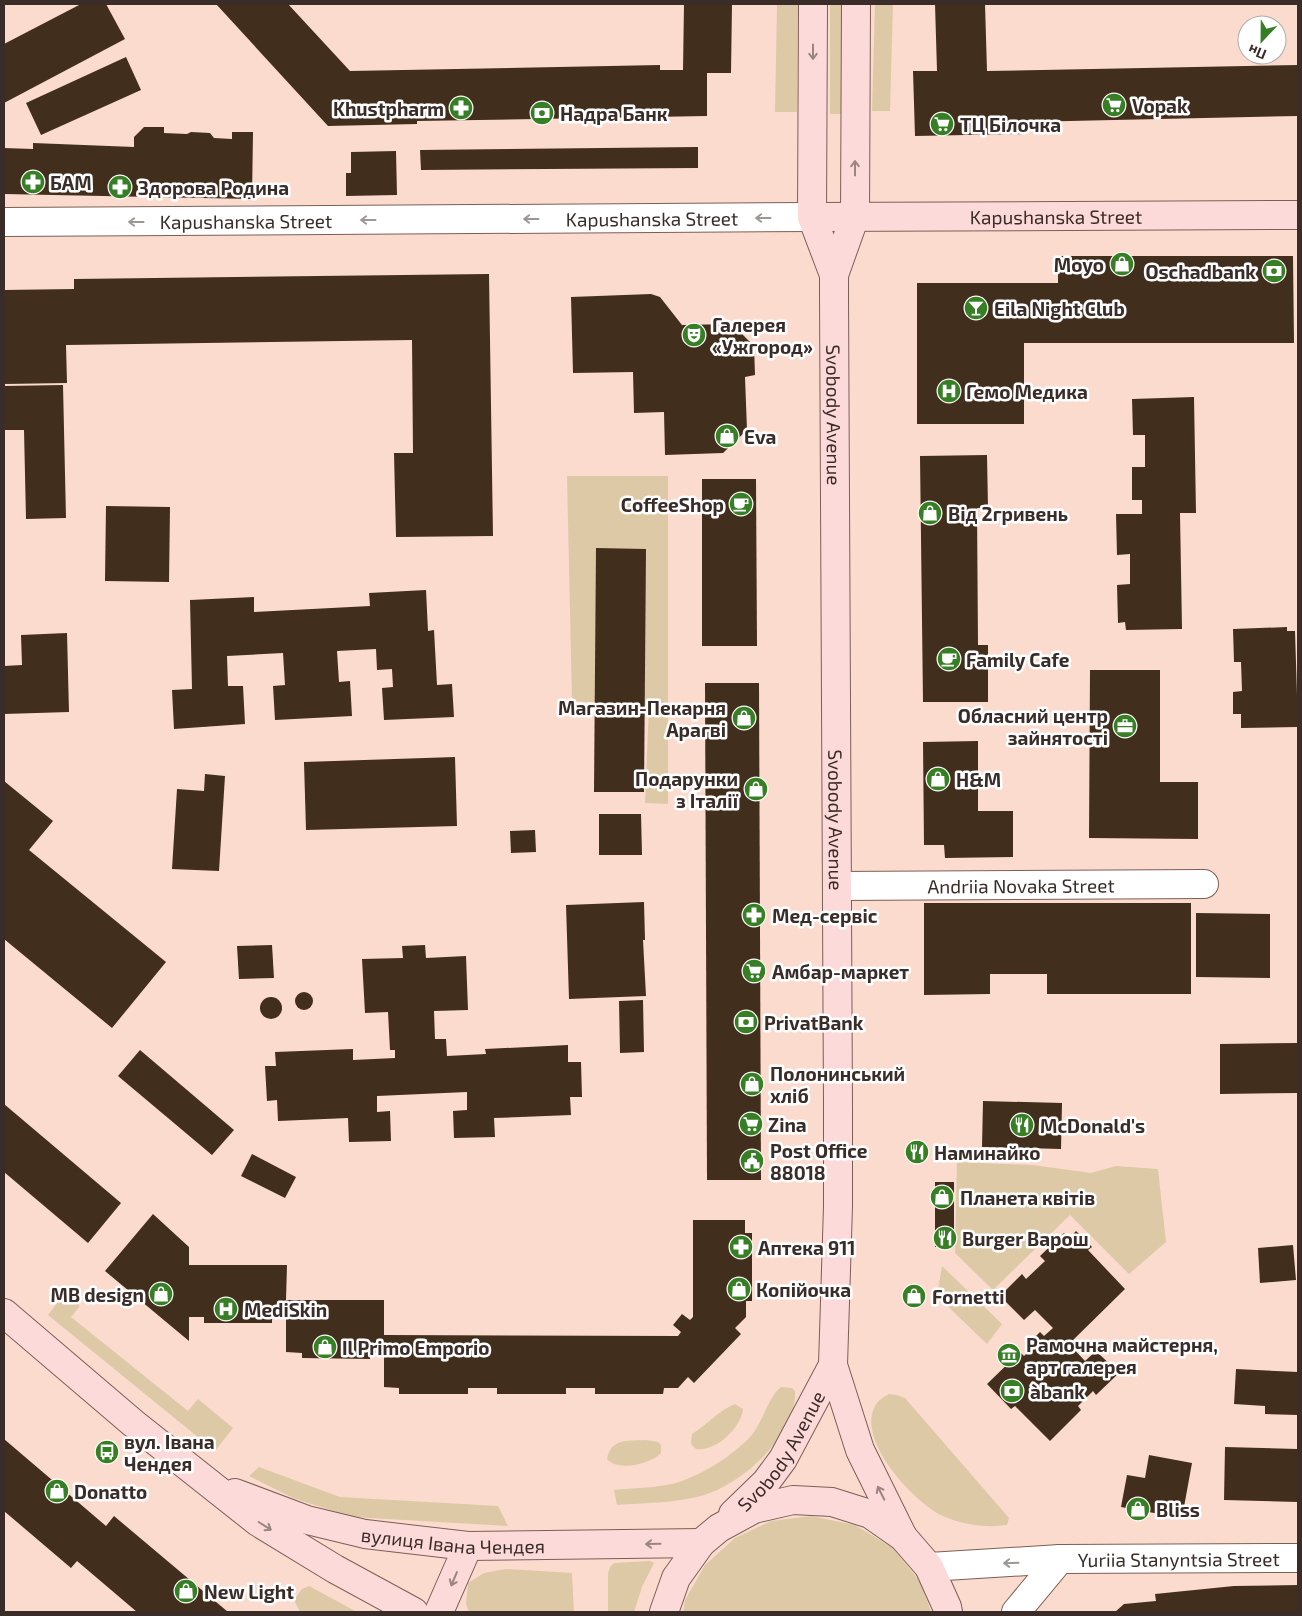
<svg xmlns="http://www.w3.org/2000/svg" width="1302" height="1616" font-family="'Exo 2',sans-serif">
  <rect width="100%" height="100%" fill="#fcdbcf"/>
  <g fill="#dec9a6">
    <path d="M777,4h21l-1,108h-22z"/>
    <rect x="830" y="4" width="14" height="110"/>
    <path d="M875,4h18l-3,107h-18z"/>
    <path d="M567,476h101v328l-23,-1 4,-97 -77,-5z"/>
    <path d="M957,1162l76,3 58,8 25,-7 42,3 8,73 -37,32 -59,-59 -77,75 -38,-37z"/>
    <path d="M942,1266l60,58 -15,20 -50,-48z"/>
    <path d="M65,1293l15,13 -9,11 117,94 10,-12 35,29 -18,23 -167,-136z"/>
    <path d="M781,1387l11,1 3,3c2,45 -54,94 -94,105 -27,7 -57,7 -84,9l-3,-15c19,-2 39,-2 58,-6 25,-6 61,-28 79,-48 12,-14 17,-39 30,-49z"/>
    <path d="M889,1394l8,1 8,3 104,120 -2,7c-20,3 -45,0 -64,-9 -28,-13 -87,-75 -68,-110 3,-6 9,-9 14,-12z"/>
    <path d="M735,1404l8,5c-2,19 -27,43 -47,40l-5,-5 1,-10c15,-9 27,-24 43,-30z"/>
    <path d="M646,1440l12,2 3,3v8c-10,11 -43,19 -54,6 4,-21 21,-18 39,-19z"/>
    <path d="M259,1467l81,30 158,9 10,20 -156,-9 -59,-19 -44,-22z"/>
    <path d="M811,1516l44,9 38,23 28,35 10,29h-248l2,-12 20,-35 30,-27 36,-17z"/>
    <path d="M650,1561l4,2 -12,24 -8,25h-26v-39l2,-6 4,-4z"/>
    <path d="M506,1569l66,4 2,39h-105l-3,-8 2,-21 16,-10z"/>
    <path d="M309,1586l48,26h1h-58l-6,-12 8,-11z"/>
  </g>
  <g fill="#422e1d">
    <path d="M81,4h25l19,35 -121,64v-59z"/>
    <path d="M216,4h72l62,67 310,-6v5h23l1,-66h48l-1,69h-24v43l-290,5v3l-89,2z"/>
    <path d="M935,4h50l2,67 311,-6v51l-274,6v12l-109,2 -2,-65h24z"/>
    <path d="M126,57l15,33 -100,45 -15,-32z"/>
    <path d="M144,127h20v6l23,1 4,-2 19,1 4,5 18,1v-7h21l-1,67 -248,-5v-46l29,1v-6l101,4v-10z"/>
    <path d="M698,147v21l-277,2 -1,-20z"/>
    <path d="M396,151l1,44 -51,1v-23h5v-21z"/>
    <path d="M1058,256h235l1,87h-270v81h-107v-141h141z"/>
    <path d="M489,274l4,262 -97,1 -2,-84h19l-1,-113 -346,5 1,38 -63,1v-94l70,-1v-10z"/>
    <path d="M651,294l9,3 22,28 50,-1 22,22 1,29 -10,2 2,53 -24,23 -58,2 -1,-43 -30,1 -1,-41 -60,1 -2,-76z"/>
    <path d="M63,385l3,133 -40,1 -2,-89h-20v-44z"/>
    <path d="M1194,397l2,116h-16l2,116 -56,1 -1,-8 -7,1 -1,-38 13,-1v-30l-13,1 -1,-41h26v-14h-10v-33h13v-32h-12l-1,-36z"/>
    <path d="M987,455l1,53h-11l1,137h10v57h-65l-3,-246z"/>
    <path d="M702,479h54l1,167h-55z"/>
    <path d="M106,506l64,1 -1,75 -64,-1z"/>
    <path d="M596,548l50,1 -2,243h-50z"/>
    <path d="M426,590l2,41 6,-1 3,55 15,-1 2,33 -70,3 -2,-32 11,-1 -1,-18 -15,1 -1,-21 -39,2 2,31 11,-1 2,35 -77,4 -2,-34 12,-1 -2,-32 -56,3 1,30h15l2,38 -71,5 -2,-39 20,-1 -2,-89 64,-3v15l116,-6 -1,-13z"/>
    <path d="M1287,627v4h8l3,96 -57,1v-14h-8v-22l9,-1 -1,-29h-7l-1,-33z"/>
    <path d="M67,633l2,79 -65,2v-48l18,-1 -1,-30z"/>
    <path d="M1090,670h70v112h38v57l-109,-1z"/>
    <path d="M705,683h54l2,497h-54z"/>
    <path d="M978,741v70h35v46l-68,1 -1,-13h-20l-1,-103z"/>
    <path d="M455,757l2,69 -151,4 -2,-68z"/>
    <path d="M205,774l20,2 -6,95 -47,-2 5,-80 27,2z"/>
    <path d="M4,781l49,40 -24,29 137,112 -54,66 -108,-89z"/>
    <path d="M599,814h42l1,41h-43z"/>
    <path d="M535,830l1,22 -25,1 -1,-22z"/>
    <path d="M644,902l1,38h-2l3,56 -77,3 -3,-94z"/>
    <path d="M924,903h267v91h-144v-20h-57v20l-66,1z"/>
    <path d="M1196,913l74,1v64l-74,-1z"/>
    <path d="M272,945l2,33 -35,1 -2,-33z"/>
    <path d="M425,945l1,13 40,-2 2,54 -34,1 1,28h11l1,17 39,-2 -1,-5 83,-4v17h13l1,35h-12l1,18 -77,3 1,19 -41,1 -1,-27 14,-1v-18l-90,4v16l13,-1 1,30 -42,1 -1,-24 -70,3 -1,-21 -10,1 -2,-35h11l-1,-14 78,-3v11l42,-2v-8h-5l-2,-38 -23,1 -3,-54 41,-1 -1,-12z"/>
    <circle cx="304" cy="1001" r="9"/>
    <circle cx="271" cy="1008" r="11"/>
    <path d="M643,1000l1,52 -24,1 -1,-52z"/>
    <path d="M1298,1043v50l-78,1v-50z"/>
    <path d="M140,1050l94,80 -22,25 -94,-79z"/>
    <path d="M983,1101l79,2 -1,46 -79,-2z"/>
    <path d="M4,1104l117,99 -33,40 -84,-71z"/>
    <path d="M252,1154l44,23 -11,21 -44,-22z"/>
    <rect x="935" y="1182" width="19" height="65"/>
    <path d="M153,1214l36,33v18h98l-1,35h98v35l294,1 3,-4 -8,-7 9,-11 8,6 3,-3v-97h52v13h7v68h-6v16l-11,11 6,6 -47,49 -6,-6 -10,11h-14l-1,6h-68v-6h-29v6h-69v-6h-29v6h-69v-6l-15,-1v-35l-14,1v6l-68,-1v-5l-16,-1v-35h-14v6h-68v-6h-15v24l-84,-70z"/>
    <path d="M1076,1231l16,16 -4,3 37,39 -56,55 16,17 11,-10 23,22 -23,22 -3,-4 -15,15 3,4 -31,31 -35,-35 -4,3 -24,-25 33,-32 4,4 9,-9 -4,-4 11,-11 4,4 9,-8 -18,-18 -11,10 -24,-24 22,-22 4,5 19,-18 -5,-5 24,-23 5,6z"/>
    <path d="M1293,1245l3,35 -36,3 -2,-35z"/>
    <path d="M1236,1369l62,3v43l-33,-1v-8l-31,-2z"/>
    <path d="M4,1439l102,87 8,-10 114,96h-91l-60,-51 -6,7 -67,-57z"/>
    <path d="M1225,1447l73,2v53l-74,-2z"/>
    <path d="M1149,1455l43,8 -10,55 -61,-11 6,-32 18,3z"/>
    <path d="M1298,1585v27h-183l9,-8 32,-3 -1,-7 79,-8z"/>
  </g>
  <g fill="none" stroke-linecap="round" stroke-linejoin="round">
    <g stroke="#7b5f55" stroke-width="30">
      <g id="street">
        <path id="s1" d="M4,222l808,-5"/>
        <path id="s2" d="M837,886l367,-2"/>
        <path id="s3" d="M929,1567l131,-8 238,-1"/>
        <path d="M1016,1612l44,-53"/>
      </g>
    </g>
    <g stroke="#7b5f55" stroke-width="30">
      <g id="secondary">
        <path id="s4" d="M813,4l-1,213 22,58v20l4,813v98l-5,159 27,85 43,87"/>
        <path id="s5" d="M812,217l486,-2"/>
        <path d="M834,275l21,-59 1,-212"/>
        <path d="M4,1313l129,110 125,99 77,47 79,43"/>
        <path id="s6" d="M235,1493l72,27 58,14 103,12 233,-3"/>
        <path id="s7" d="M733,1514l33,-32 17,-23 50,-94"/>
        <path d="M439,1612l29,-66"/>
        <path d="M664,1612l12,-34 25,-35 18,-15 35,-19 39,-9 39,2 38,12 33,23 26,30 18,40 1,5"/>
      </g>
    </g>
    <use href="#street" stroke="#fff" stroke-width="28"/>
    <use href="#secondary" stroke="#fddada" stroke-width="28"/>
  </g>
  <defs><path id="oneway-shaft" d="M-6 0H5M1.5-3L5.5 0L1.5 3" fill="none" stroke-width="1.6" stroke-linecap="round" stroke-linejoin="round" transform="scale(1.25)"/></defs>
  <g stroke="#9c8482">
    <use href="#oneway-shaft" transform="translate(813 52) rotate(90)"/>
    <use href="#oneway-shaft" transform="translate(855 168) rotate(-90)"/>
    <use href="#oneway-shaft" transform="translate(881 1493) rotate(-117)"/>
    <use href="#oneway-shaft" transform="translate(265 1526) rotate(32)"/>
    <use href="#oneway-shaft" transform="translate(653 1544) rotate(179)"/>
    <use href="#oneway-shaft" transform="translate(454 1579) rotate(113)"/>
  </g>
  <g stroke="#9c9694">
    <use href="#oneway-shaft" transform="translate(763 218) rotate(180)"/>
    <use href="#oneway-shaft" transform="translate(531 219) rotate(180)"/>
    <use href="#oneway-shaft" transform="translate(368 220) rotate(180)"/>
    <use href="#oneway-shaft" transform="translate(136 222) rotate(180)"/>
    <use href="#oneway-shaft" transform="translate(1011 1563) rotate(178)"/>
  </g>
  <defs>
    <g id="supermarket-disc" transform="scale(1.25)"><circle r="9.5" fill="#367f24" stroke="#fff"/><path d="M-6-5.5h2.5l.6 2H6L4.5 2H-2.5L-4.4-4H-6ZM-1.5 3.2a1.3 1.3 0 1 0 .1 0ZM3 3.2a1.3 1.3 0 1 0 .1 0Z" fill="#fff"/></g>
    <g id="pharmacy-disc" transform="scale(1.25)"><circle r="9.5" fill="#367f24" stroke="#fff"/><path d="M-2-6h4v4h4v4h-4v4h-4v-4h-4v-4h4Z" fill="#fff"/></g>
    <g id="bank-disc" transform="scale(1.25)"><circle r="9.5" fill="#367f24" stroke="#fff"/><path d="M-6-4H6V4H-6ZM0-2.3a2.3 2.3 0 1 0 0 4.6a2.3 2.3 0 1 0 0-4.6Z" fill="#fff"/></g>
    <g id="shop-disc" transform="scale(1.25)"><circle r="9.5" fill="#367f24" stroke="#fff"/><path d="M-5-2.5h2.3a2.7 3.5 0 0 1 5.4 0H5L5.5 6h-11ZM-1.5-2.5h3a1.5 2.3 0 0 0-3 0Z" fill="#fff"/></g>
    <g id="bar-disc" transform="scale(1.25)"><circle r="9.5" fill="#367f24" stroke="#fff"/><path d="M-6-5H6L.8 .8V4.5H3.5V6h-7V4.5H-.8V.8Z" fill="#fff"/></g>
    <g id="theatre-disc" transform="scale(1.25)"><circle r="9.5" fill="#367f24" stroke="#fff"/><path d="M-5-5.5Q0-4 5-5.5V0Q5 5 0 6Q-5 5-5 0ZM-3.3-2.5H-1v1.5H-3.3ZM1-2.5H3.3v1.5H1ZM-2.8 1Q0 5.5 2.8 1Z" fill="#fff"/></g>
    <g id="hospital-disc" transform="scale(1.25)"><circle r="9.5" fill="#367f24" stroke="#fff"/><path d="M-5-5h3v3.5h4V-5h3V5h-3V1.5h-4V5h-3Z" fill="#fff"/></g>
    <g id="cafe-disc" transform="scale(1.25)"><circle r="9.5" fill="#367f24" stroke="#fff"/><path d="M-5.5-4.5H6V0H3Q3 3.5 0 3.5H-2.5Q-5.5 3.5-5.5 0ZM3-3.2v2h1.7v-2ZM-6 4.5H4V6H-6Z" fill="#fff"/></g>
    <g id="office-disc" transform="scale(1.25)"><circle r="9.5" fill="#367f24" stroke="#fff"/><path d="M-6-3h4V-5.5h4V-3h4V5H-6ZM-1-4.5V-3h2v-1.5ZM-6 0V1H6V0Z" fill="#fff"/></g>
    <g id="restaurant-disc" transform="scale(1.25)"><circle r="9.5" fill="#367f24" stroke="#fff"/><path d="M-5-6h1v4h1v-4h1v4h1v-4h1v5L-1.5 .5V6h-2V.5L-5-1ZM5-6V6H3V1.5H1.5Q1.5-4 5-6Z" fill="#fff"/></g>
    <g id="civic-disc" transform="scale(1.25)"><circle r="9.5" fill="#367f24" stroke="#fff"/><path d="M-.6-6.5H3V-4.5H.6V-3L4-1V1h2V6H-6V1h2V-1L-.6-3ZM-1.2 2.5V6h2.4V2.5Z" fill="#fff"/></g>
    <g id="museum-disc" transform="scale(1.25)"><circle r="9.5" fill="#367f24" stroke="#fff"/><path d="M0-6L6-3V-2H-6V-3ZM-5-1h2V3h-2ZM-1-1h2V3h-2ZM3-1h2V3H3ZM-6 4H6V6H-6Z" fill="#fff"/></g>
    <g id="bus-disc" transform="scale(1.25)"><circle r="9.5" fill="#367f24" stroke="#fff"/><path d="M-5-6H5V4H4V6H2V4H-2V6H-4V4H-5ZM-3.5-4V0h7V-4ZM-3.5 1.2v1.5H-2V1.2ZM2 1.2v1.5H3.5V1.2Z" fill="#fff"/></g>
  </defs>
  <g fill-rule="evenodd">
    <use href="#supermarket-disc" x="1114" y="105"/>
    <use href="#pharmacy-disc" x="461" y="108"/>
    <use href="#bank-disc" x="542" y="113"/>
    <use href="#supermarket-disc" x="942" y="124"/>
    <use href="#pharmacy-disc" x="33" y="182"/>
    <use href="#pharmacy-disc" x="120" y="187"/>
    <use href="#shop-disc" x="1122" y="264"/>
    <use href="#bank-disc" x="1274" y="271"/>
    <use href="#bar-disc" x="976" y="308"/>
    <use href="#theatre-disc" x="694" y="335"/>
    <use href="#hospital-disc" x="949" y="391"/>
    <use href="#shop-disc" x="727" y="436"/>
    <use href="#cafe-disc" x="741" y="504"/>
    <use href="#shop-disc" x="930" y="513"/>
    <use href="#cafe-disc" x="949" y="659"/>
    <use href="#shop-disc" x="744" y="718"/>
    <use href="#office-disc" x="1125" y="726"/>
    <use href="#shop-disc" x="938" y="779"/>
    <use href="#shop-disc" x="756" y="789"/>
    <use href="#pharmacy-disc" x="754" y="915"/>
    <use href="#supermarket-disc" x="754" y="971"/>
    <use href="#bank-disc" x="746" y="1022"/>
    <use href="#shop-disc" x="752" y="1084"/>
    <use href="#supermarket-disc" x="751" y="1124"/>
    <use href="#restaurant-disc" x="1022" y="1125"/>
    <use href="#restaurant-disc" x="917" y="1152"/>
    <use href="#civic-disc" x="752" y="1161"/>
    <use href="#shop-disc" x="942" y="1197"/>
    <use href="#restaurant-disc" x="945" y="1238"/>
    <use href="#pharmacy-disc" x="741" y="1247"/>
    <use href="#shop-disc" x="739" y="1289"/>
    <use href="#shop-disc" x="161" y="1294"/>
    <use href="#shop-disc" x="914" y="1296"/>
    <use href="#hospital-disc" x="226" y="1309"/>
    <use href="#shop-disc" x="325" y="1347"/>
    <use href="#museum-disc" x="1009" y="1355"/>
    <use href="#bank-disc" x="1012" y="1391"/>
    <use href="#bus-disc" x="107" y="1452"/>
    <use href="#shop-disc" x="57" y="1491"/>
    <use href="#shop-disc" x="1138" y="1509"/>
    <use href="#shop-disc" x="186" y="1591"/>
  </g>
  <g text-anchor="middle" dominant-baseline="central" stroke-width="5" stroke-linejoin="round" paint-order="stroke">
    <g font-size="19" font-weight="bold" fill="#3a2d29" stroke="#fff" text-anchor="start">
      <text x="1132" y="105">Vopak</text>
      <text x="444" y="108" text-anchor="end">Khustpharm</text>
      <text x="560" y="113">Надра Банк</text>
      <text x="960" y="124">ТЦ Білочка</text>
      <text x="50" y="182">БАМ</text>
      <text x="138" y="187">Здорова Родина</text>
      <text x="1104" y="264" text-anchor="end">Moyo</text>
      <text x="1256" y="271" text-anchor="end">Oschadbank</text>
      <text x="994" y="308">Eila Night Club</text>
      <text x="712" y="324">Галерея<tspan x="712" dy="22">«Ужгород»</tspan></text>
      <text x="966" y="391">Гемо Медика</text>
      <text x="744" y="436">Eva</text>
      <text x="724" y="504" text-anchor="end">CoffeeShop</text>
      <text x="948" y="513">Від 2гривень</text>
      <text x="966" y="659">Family Cafe</text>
      <text x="726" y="707" text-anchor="end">Магазин-Пекарня<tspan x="726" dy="22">Арагві</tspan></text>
      <text x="1108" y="715" text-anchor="end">Обласний центр<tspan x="1108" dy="22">зайнятості</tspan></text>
      <text x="738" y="778" text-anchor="end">Подарунки<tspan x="738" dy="22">з Італії</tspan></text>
      <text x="956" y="779">H&amp;M</text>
      <text x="772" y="915">Мед-сервіс</text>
      <text x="772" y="971">Амбар-маркет</text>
      <text x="764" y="1022">PrivatBank</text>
      <text x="770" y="1073">Полонинський<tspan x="770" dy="22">хліб</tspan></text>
      <text x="768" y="1124">Zina</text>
      <text x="1040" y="1125">McDonald's</text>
      <text x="770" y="1150">Post Office<tspan x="770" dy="22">88018</tspan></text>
      <text x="934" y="1152">Наминайко</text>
      <text x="960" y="1197">Планета квітів</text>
      <text x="962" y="1238">Burger Варош</text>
      <text x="758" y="1247">Аптека 911</text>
      <text x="756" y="1289">Копійочка</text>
      <text x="144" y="1294" text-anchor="end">MB design</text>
      <text x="932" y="1296">Fornetti</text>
      <text x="244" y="1309">MediSkin</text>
      <text x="1026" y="1344">Рамочна майстерня,<tspan x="1026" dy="22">арт галерея</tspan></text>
      <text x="342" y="1347">Il Primo Emporio</text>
      <text x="1030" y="1391">àbank</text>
      <text x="124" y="1441">вул. Івана<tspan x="124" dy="22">Чендея</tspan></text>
      <text x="74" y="1491">Donatto</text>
      <text x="1156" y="1509">Bliss</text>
      <text x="204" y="1591">New Light</text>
    </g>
    <g font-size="19" fill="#3a2d29" stroke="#fff">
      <text stroke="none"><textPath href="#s5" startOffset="244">Kapushanska Street</textPath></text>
      <text stroke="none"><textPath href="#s1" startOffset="648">Kapushanska Street</textPath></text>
      <text stroke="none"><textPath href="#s1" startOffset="242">Kapushanska Street</textPath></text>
      <text stroke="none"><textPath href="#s4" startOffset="415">Svobody Avenue</textPath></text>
      <text stroke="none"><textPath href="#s4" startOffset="820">Svobody Avenue</textPath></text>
      <text stroke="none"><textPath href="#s2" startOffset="184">Andriia Novaka Street</textPath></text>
      <text stroke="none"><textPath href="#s7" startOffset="80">Svobody Avenue</textPath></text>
      <text stroke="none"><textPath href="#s6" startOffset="225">вулиця Івана Чендея</textPath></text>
      <text stroke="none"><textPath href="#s3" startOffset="250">Yuriia Stanyntsia Street</textPath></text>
    </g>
  </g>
  <rect width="1302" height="1616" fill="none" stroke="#3a2d29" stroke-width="10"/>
  <g transform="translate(1262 40) rotate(202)"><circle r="24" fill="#ffffff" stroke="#b0aba9"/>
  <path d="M0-4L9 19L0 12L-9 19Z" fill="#367f24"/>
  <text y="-8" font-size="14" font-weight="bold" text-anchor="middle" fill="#3a2d29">Пн</text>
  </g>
</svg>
